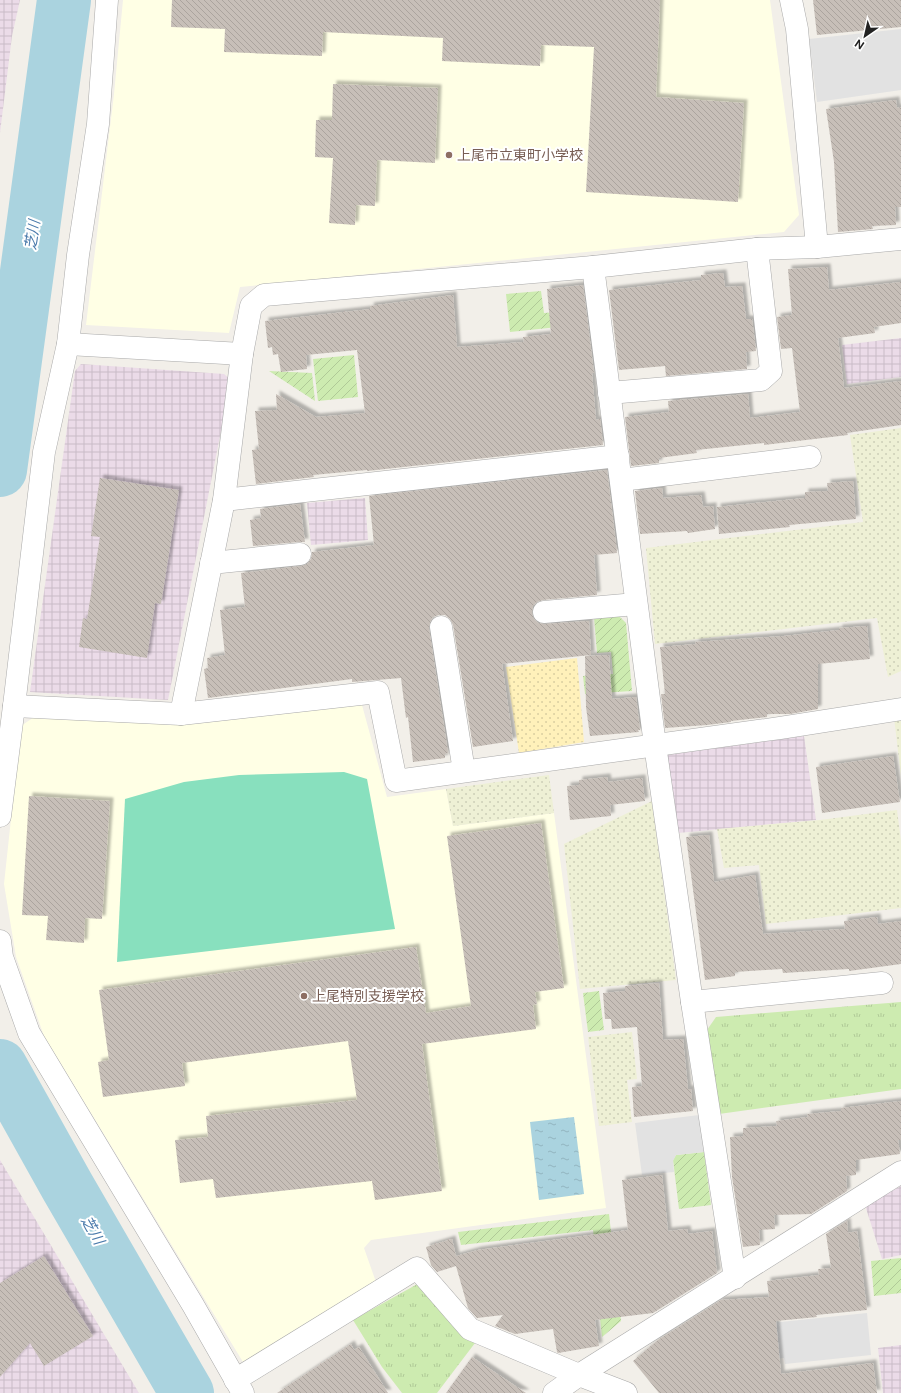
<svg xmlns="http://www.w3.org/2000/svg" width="901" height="1393" font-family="'Public Sans','Noto Sans JP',sans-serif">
  <defs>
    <pattern id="industrial-grid" width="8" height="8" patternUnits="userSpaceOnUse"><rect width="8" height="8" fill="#ebdbe8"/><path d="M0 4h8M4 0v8" fill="none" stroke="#c9bcc7"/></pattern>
    <pattern id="farmland-dots" width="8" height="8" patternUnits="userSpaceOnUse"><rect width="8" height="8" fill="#eef0d5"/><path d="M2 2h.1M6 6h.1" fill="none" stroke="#ccceb7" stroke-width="1.8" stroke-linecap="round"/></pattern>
    <pattern id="grass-tufts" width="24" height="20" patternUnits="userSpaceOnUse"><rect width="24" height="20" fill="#cdebb0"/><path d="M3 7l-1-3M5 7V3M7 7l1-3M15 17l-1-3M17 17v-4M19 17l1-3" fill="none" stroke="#b0c997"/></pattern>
    <pattern id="sand-dots" width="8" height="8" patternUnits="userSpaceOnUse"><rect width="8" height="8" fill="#fff1ba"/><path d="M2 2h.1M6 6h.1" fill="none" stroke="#dacea0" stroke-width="1.8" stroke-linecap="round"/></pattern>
    <pattern id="garden-furrows" width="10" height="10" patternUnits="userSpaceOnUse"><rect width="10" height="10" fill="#cdebb0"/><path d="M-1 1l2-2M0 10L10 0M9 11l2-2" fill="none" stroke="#b0c997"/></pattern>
    <pattern id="water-ripples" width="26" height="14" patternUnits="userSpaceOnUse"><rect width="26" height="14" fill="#aad3df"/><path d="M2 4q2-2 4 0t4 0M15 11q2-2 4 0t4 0" fill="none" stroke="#92b5bf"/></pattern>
    <pattern id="building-back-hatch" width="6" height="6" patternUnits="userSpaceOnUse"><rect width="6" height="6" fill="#c7bfb8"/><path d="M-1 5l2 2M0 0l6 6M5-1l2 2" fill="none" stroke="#aba49e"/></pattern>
    <filter id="shadow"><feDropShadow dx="3.5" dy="-3.5" stdDeviation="1" flood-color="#0004"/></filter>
  </defs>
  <rect width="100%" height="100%" fill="#f2efe9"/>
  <g fill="url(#industrial-grid)">
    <path d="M0,0h20l-8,36 -12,97z"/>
    <path d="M901,338v39l-54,7 -5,-39z"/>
    <path d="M81,364l143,10 7,6 -63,320 -138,-8 45,-321z"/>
    <path d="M365,498l3,42 -57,5 -4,-42z"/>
    <path d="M804,736l12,84 -138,13 -11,-78z"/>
    <path d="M0,1160l139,233h-139z"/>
    <path d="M901,1186v69l-19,4 -17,-54z"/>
    <path d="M901,1345v48h-18l-5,-45z"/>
  </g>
  <g fill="#ffffe5">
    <path d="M123,0h647l29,215 -15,17 -544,55 -11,46 -143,-8 28,-231z"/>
    <path d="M362,705l25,92 59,-8 7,37 101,-13 52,395 -235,32 -7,8 13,37 -134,77 -199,-326 -28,-79 -12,-73 17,-158 19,-13 154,11z"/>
  </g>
  <g fill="url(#farmland-dots)">
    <path d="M901,428v243l-13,6 -11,-59 -222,26 -9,-96 217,-26 -13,-87z"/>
    <path d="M894,717h7v59z"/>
    <path d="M549,775l5,38 -101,13 -7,-37z"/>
    <path d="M652,801l24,179 -96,9 -16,-145z"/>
    <path d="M897,810l4,31v67l-135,16 -7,-59 -35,3 -7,-39 103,-9z"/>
    <path d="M632,1032l5,47 -10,1 5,42 -33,4 -11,-89z"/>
  </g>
  <g fill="url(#grass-tufts)">
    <path d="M901,1002v87l-182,25 -12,-84 9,-13z"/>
    <path d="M421,1282l40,53 14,8 -38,50h-35l-20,-26 -29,-47z"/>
  </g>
  <path fill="url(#sand-dots)" d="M577,658l7,84 -65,11 -13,-86z"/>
  <g fill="url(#garden-furrows)">
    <path d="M541,291l3,22 13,-1 1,15 -48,5 -4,-38z"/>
    <path d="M354,355l4,42 -40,4 -5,-42z"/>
    <path d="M269,371l43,2 3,28z"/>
    <path d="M618,615l8,8 6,68 -47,3 -2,-18 30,-2 -2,-22 -14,1 -3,-36z"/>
    <path d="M599,991l5,39 -16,2 -5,-39z"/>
    <path d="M704,1152l7,53 -32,4 -6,-49 3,-5z"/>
    <path d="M609,1214l12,107 -19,16 -3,-29v-30l-6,-48 -132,15 -3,-13z"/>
    <path d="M901,1258v35l-27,3 -3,-35z"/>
  </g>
  <path fill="#88e0be" d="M344,772l23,7 28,150 -278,33 8,-163 59,-17 55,-7z"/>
  <g fill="#e2e2e2">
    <path d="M901,29v61l-84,12 -8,-63z"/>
    <path d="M699,1115l5,37 -28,3 -3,6 1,11 -32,3 -7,-52z"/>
    <path d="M867,1313l4,42 -86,9 -1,-6 -10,1 -3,-36z"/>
  </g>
  <path fill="url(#water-ripples)" d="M574,1117l10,77 -45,6 -9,-78z"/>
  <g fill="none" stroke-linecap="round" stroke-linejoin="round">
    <g stroke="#aad3df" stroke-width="54">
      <path d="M0,470l64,-470"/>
      <path d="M0,1066l67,120 120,207"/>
    </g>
  </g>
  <g fill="url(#building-back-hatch)" filter="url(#shadow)">
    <path d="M172,0h488l-4,97 88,6 -6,99 -152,-10 8,-145 -53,-2 -1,21 -98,-5 1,-23 -120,-6 -1,24 -98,-4 1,-23 -54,-2z"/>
    <path d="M813,0h88v27l-84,8z"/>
    <path d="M333,84l105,4 -3,75 -58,-3 -2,46 -19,-1 -1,20 -26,-2 4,-65 -18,-1 1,-37h16z"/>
    <path d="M896,100l1,8 4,-1v100h-6l1,18 -24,1 1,3 -35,3 -4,-70 -8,-53z"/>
    <path d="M827,267l2,23 72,-8v41l-27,4 1,6 -37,5 6,50 57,-7v44l-54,8 1,2 -84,10v-2l-68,7 1,3 -38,5v5l-28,3 -6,-49 44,-5 -1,-11 80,-7 2,24 50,-6 -8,-64 -11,1 -4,-32 15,-2 -4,-46z"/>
    <path d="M723,273l2,14 17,-1 4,33h6l4,32 -10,1 1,17 -81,7 -1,-10 -46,4 -10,-80 92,-10v-5z"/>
    <path d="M583,285l11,88h-2l4,47 4,-1 3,26 -236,26v-1l-54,5 1,2 -58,7 -4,-34 7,-1 -4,-38 22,-1 -1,-16 40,23 49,-4 -8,-63 -51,5 1,14 -26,3 -3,-18 -5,1 -1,-8 -4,1 -3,-27 106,-12 -1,-3 83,-11 4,52 67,-5 -1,-5 28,-3 -4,-45z"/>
    <path d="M607,470l10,83 -23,2 3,40 -54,5 -6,2 -4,4 -1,7 2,6 4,4 7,1 44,-3 2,34 -89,9 11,77 -40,6 -20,-122 -3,-6 -5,-4h-6l-6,2 -3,5 -1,7 19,124 -3,1v4l-32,4 -5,-45 -2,1 -5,-40 -49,4v-3l-144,19 -4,-29 4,-1 -1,-10 18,-3 -5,-45 25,-3 -4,-34 60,-7 6,-2 4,-5 1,-7 62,-7 -5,-49z"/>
    <path d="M100,478l79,12 -18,114 -6,-1 -8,55 -68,-11 4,-29 4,1 13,-82 -9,-1z"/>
    <path d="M853,481l3,38 -67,6 1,2 -71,7 -2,-27 88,-9v-6l23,-1 -1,-8z"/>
    <path d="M662,488l1,10 38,-3 2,12 10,-1 2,23 -27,4 -1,-2 -47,3 -5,-43z"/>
    <path d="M300,504l5,38h-6l-46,4 -3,-26 11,-2 -1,-9z"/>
    <path d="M867,626l3,33 -52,5v45l-28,5h-23v3l-36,4v1l-24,3 -42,3 -4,-34h4l-5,-47 36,-3 -1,-2 89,-6 55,-6v-2z"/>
    <path d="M609,655l3,44 24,-2 4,33h-2l1,2 -49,4 -4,-29 -1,-51z"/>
    <path d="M893,756l7,46 -78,11 -6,-46z"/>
    <path d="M607,777l1,5 34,-4 3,23 -35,4 1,11 -41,4 -3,-34 12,-1v-5z"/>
    <path d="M29,796l81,5 -8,118 -17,-1 -1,25 -38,-3 2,-24 -26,-1z"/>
    <path d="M541,823l23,165 -29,4 2,12 -4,1 3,24 -114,15 20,147 -67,9 -3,-19 -156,17 -3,-19 -33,4 -5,-43 33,-3 -2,-21 151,-16 -9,-59 -166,22 3,23 -82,11 -5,-35 11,-2 -10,-70 317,-43 10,66 45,-7 -24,-170z"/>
    <path d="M709,835l5,47 41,-7 8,59 82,-5 -1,-8 33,-4 1,7 23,-3v43l-52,7v-2l-66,4 -1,-4 -47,3v4l-30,4 -19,-143z"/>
    <path d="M659,983l4,57 20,-1 5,50h3l2,22 -59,6 -2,-30 10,-1 -5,-59 -25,2 -1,-10h-6l-2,-26 22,-2v-5z"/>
    <path d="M901,1101v39h-3l2,14 -44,6v15l-10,1 1,15 -36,23 -37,1 1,14 -16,1 1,15 -17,2 -11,-70 -2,-40 13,-1v-8l34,-2 -1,-5 32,-4 -1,-3 34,-3v-3z"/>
    <path d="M662,1175l6,56 19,-2 1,5 24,-3 5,42 -64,40 -58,7 4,26 -41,7 -1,-1 -4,-23 -38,5 -20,-8 8,-11 -26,3 -9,-10 -12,-42 -19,6 -6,-7 -5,-18 26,-8 4,17 22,-6 150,-20 -6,-50z"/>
    <path d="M847,1221l1,12 9,-2 10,79 -51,5 1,2 -41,4 5,53 92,-11 4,30h-218l-26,-32 25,-21 63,-40 48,-3 -2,-16 52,-6 -1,-6 13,-1 -5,-34z"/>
    <path d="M44,1256l49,80 -49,30 -14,-23 -30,34v-94z"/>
    <path d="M351,1344l3,6 5,-3 29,46h-111z"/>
    <path d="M472,1357l54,36h-80z"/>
  </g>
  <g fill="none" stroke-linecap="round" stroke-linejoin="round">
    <g stroke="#a9a9a9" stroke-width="23">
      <g id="minor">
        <path d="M791,0l6,29 20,218"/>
        <path d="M593,267l62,478 37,257 43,276"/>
        <path d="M68,344l174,10"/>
        <path d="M609,393l152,-13 10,-9 -14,-122"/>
        <path d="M621,480l189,-23"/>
        <path d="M224,500l394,-44"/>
        <path d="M211,563l89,-9"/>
        <path d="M544,612l92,-8"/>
        <path d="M441,627l23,144"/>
        <path d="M14,706l167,8 197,-22 18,89 384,-53 121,-19"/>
        <path d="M181,714l43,-214 18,-146 9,-48 13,-11 329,-28 164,-18 60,-2 84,-8"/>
        <path d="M0,816l14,-110 30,-254 24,-108 10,-89 20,-131 9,-124"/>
        <path d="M0,941l2,16 27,76 164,272 50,88"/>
        <path d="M692,1002l190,-19"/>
        <path d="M235,1380l182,-112 53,61 109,46 47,18"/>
        <path d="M554,1393l25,-18 322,-203"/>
      </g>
    </g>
    <use href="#minor" stroke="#fff" stroke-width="22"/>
  </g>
  <g fill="#8d6e63" stroke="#fff" stroke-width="1.5">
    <circle cx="449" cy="155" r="4"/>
    <circle cx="304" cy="996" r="4"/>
  </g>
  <g text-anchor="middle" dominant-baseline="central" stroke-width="4" stroke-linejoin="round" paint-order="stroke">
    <g font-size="14" fill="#785e54" stroke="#fff" text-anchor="start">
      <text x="457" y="155">上尾市立東町小学校</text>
      <text x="312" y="996">上尾特別支援学校</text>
    </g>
    <g font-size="15" font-style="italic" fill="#4a7aab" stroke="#fff">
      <text transform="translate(32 235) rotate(-82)">芝川</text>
      <text transform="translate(93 1230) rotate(60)">芝川</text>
    </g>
  </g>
  <g transform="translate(865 36) rotate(214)" stroke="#ffffff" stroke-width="3" paint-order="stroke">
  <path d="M0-3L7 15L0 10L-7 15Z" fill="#222222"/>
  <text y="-6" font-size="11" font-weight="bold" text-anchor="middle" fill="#222222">N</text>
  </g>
</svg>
